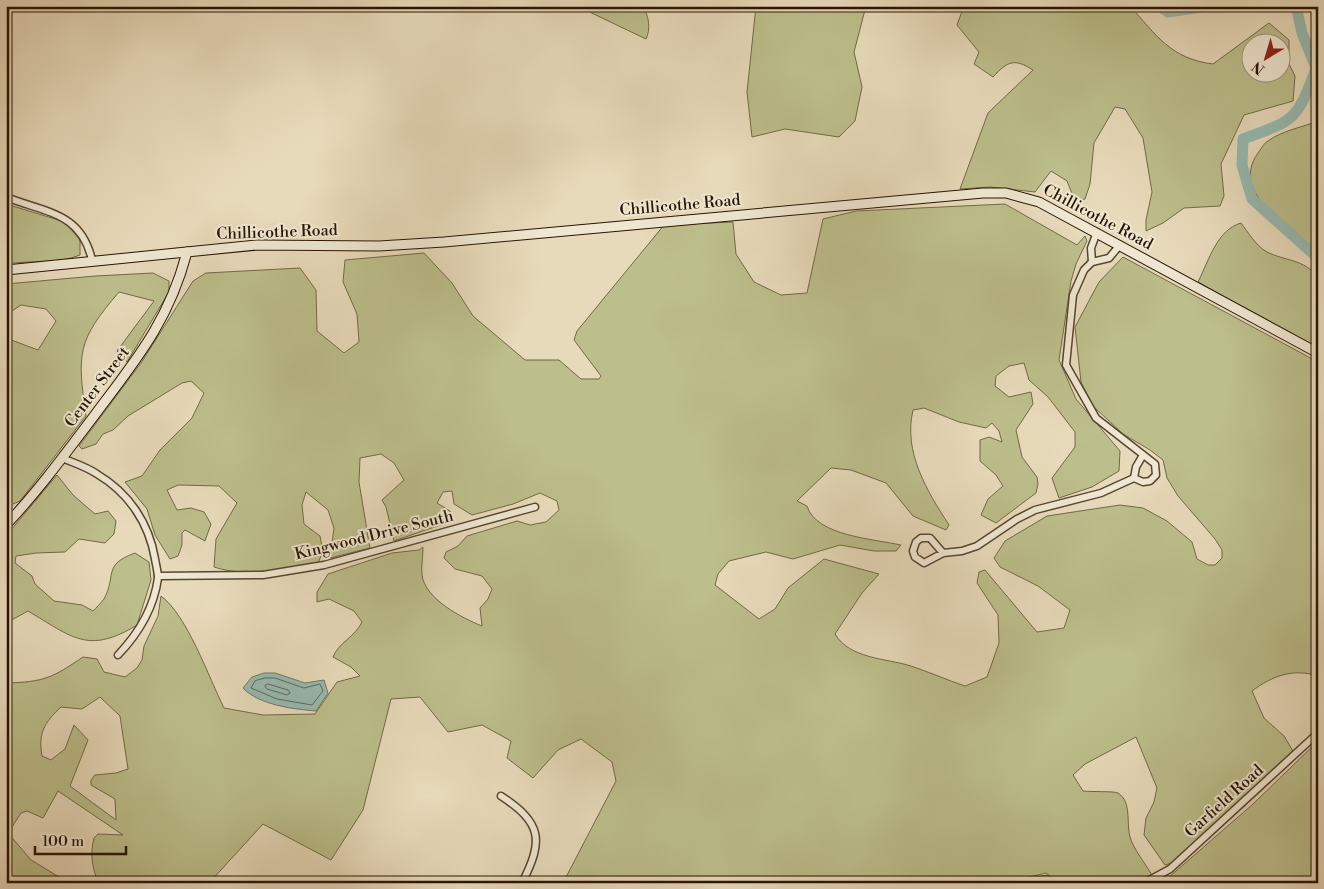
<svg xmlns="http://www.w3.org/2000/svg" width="1324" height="889" font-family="'Libre Bodoni',serif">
  <rect width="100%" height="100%" fill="#e7daba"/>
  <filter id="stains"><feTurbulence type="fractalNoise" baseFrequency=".004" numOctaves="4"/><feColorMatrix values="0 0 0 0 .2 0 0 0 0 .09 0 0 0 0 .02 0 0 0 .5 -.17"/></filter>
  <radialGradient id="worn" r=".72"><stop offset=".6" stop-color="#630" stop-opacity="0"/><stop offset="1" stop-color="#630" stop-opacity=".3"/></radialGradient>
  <g fill="#bcbe8b" stroke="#726946" fill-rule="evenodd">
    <path d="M577,6h65c7,9 9,23 4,33z"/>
    <path d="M756,6h110l-12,46 8,35 -7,34 -16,16 -54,-8 -33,8 -5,-45z"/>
    <path d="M964,6h166c26,29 41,53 83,58l56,-41 20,17v24l6,12 -2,25 -49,14 -23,49 3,32 -4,10 -36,2 -21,15 -17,8v-11l6,-28 -9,-54 -18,-29 -10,-2 -21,36 -4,41 -5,15 -10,2 -8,-20 -16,-10 -16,21 -45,-5 -30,2 28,-76 45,-43c-19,-12 -25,-9 -40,7l-19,-13 5,-12 -22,-27zM1252,42h30v30h-30z"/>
    <path d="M1159,6h49l-40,6z"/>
    <path d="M1318,121v131c-27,-22 -89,-60 -60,-99 3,-4 6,-10 10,-12 13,-10 35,-14 50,-20z"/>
    <path d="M6,204l59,18 15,18v15c-21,9 -50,5 -74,9z"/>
    <path d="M1005,204l72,41 8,-9 2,5 -11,23 -5,17 -12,79 17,39 44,52 -1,20 -27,16 -33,11 -7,-20 23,-31v-15l-27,-35 -19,-17 -5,-17 -15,3 -13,10 -1,10 14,11 22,-5 2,12 -17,26 6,27 15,20 1,7 -2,9 -40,30 -15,-8 7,-16 15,-13 -7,-11 -16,-14v-21l9,-3 13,5 -3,-11 -7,-8 -6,5 -27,-6 -35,-14 -11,2c-10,42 14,81 36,115l-3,5 -33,-14 -27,-33 -35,-13 -20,-2 -34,33 10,5c9,30 67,33 94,39l-5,6h-22l-34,-6 -47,14 -27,-7 -37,9 -11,13 -3,11 44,34 16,-10 13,-21 36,-29 55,15 -17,19 -27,41c15,25 50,24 76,32 18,6 36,14 54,20l22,-9 12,-34 -1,-28 -21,-32 2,-11 6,-2 52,62 27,-4 6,-18 -32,-24 -38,-19 -6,-9 11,-17 42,-25 73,-11 23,3 24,13 25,21 5,17 11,6h7l7,-7v-8l-7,-11 -37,-43 -11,-18 -4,-18 -13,-10 -27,-16 -30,-28 -12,-24 -6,-55 24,-45 24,-25 195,105v314c-25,-8 -46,0 -66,15l12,27 20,18 9,15 -121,112 -7,2 -21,-30 2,-17 8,-16 3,-14 -21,-51 -51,27 -12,11 10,16c7,1 31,0 35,2 14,9 8,29 12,44 4,13 15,26 22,38l-19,8h-74l-13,-10 -38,9 39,-7 10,8h-494l53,-102 -4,-19 -31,-23 -23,11 -25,28 -26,-20 4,-17 -29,-16 -34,7 -28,-35 -29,2 -28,111 -32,50 -68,-36 -54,59h-107l-5,-3c-5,-15 -7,-26 -3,-42l4,-4 25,1 -65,-44 -15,27 -16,-7 -6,2 -13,20 23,27 38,23h-63v-200c38,-1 46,-5 77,-26l14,2 7,13 21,5 12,-9 5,-8 2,-14 14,-30 3,-20c26,19 48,82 63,112l39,7 52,-1 22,-32 23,-6 -9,-9 -18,-10c6,-15 22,-20 29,-35l-8,-11 -25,-12 -12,3v-10l11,-18 64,-21 27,-3 4,-3c0,9 -2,19 -1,28 3,24 40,43 60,51l-2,-18 8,-9 4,-10 -10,-13 -27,-7 -11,-11 2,-6 12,-6 9,-10 50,-15 13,4 16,-3 13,-12 -2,-9 -17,-8 -27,11 -41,11 -18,-11 -2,-13 -9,1 -6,11 13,8 2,10 -58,20 -8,-34 -4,-7 22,-20 -10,-17 -13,-9 -21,4 -1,24 11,66 -40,10 4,-30 -6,-18 -22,-18 -4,13 2,19 16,12 3,16 -5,11c-33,5 -72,15 -104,4l2,-28 21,-36 -18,-17 -41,-1 -11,5 10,20 14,-2 13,4 7,12 -6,17 -20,-11 -3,3v12l-4,11 -8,3 -15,-24 -8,-26 -22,-27 17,-6 18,-26 32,-32 12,-25 -13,-12 -9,2 -54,33 -15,14 -10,4 -7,10 -14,5 -3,-3 62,-83 52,-82 13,-8 94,-5 16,22 1,41 27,22 15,-11 -2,-28 -14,-32 2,-22 79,-7 28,30 21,33 52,44h34l22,19h18l2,-3 -27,-36 3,-9 87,-106 69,-3 3,32 18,28 27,13 26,-2 16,-74 33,-8zM100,697l20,19 8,53 -12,4 -21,2 -4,5v5l24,14 1,21 -46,-34 18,-46 -14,-15 -9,24 -14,11 -9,-4c-4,-23 2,-33 19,-49l21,2z"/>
    <path d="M1241,223c7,9 15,23 26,29 18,9 37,7 51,25v73l-120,-68c11,-22 19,-52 43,-59z"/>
    <path d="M153,273l16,8v11l-42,70 -10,-11 37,-50 -35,-9c-42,49 -42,61 -33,124l-66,85 -14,6v-169l32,12 18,-29 -10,-12 -25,-4 -15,10v-31l89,-8z"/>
    <path d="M57,475l16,20 22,19 13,-3 8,10 -2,13 -9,9 -26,-4 -14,13 -29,1 -20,3 -1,7 17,13 3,8 19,17 28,4 11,6c3,-3 8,-8 11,-12 13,-24 -2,-34 31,-46l14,9 2,18 -14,45c-49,30 -65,12 -109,-14l-22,12v-87z"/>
    <path d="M1318,741v142h-160l10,-5 85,-74z"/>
  </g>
  <path fill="#97bab1" stroke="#6b786b" d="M264,673h11l30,10 19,-3 4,13 -12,18c-23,-2 -57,-6 -73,-23l9,-11z"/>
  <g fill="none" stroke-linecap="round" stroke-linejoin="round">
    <g stroke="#60675a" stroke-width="1">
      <path d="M265,678h10l29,10 16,-4 3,7 -11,14 -35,-6 -26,-11 4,-7z"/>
      <path d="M268,684l20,6 2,3 -3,2 -20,-6 -2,-3z"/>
    </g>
    <g stroke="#97bab1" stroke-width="11">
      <path d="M1159,6l9,6 40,-6"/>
      <path d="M1296,6l6,27 14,35c-19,53 -21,52 -73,71l-1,26 10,34 66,59"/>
    </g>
    <g stroke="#584630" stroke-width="9">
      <g id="street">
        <path d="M6,197c40,16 75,15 86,63"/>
        <path d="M1092,262l-1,-14 6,-16"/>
        <path d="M62,458c12,5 25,9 35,16 32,19 52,49 58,85 1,6 3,13 3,19 -4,30 -20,56 -40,77"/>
        <path d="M1134,478l2,-11 7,-12"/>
        <path d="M943,553l-13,-15h-9l-5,4 -3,9 2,6 9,6 19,-10 19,-2 15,-5 40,-27 18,-9 66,-17 33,-15 9,4 7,-1 6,-6 -1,-11 -59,-46 -30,-53 7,-70 11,-25 8,-8 17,-4 11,-13"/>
        <path d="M158,576l105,-1 61,-10 211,-58"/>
        <path d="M501,796c41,27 43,44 21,87"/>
        <path d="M1144,883l26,-14 148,-136"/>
      </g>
    </g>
    <g stroke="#291402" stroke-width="11">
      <g id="secondary">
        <path d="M6,270l251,-25 122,1 65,-4 539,-49h23l33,9 279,151"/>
        <path d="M6,525c32,-34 60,-72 88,-109 42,-56 75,-95 93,-164"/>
      </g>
    </g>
    <use href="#street" stroke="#efe7d2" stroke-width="6"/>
    <use href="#secondary" stroke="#efe7d2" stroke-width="9"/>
  </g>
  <g text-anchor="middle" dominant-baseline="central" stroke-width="4" stroke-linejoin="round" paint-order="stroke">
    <g font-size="16" fill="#291402" stroke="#efe7d2">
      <text transform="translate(680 205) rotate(-5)">Chillicothe Road</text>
      <text transform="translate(1098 217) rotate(28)">Chillicothe Road</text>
      <text transform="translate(277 232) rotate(-2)">Chillicothe Road</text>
      <text transform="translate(97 387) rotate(-53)">Center Street</text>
      <text transform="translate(374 535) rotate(-14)">Kingwood Drive South</text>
      <text transform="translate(1224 801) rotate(-42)">Garfield Road</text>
    </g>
  </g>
  <rect width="1324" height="889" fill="none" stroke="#e7daba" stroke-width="25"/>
  <rect x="8" y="8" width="1309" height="874" fill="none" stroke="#291402" stroke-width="2.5"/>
  <rect x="12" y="12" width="1299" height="864" fill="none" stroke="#291402"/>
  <g transform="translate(1266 58) rotate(218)"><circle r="24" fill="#efe7d2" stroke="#a0937f"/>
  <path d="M0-4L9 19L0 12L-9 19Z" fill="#8f2418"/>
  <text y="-8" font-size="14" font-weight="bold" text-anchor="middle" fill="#291402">N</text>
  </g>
  <path d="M35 846v8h91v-8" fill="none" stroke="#291402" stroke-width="2.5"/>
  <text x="42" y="846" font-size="15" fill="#291402" stroke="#efe7d2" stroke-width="4" paint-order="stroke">100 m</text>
  <rect width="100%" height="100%" filter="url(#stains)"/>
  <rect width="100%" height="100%" fill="url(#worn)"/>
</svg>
